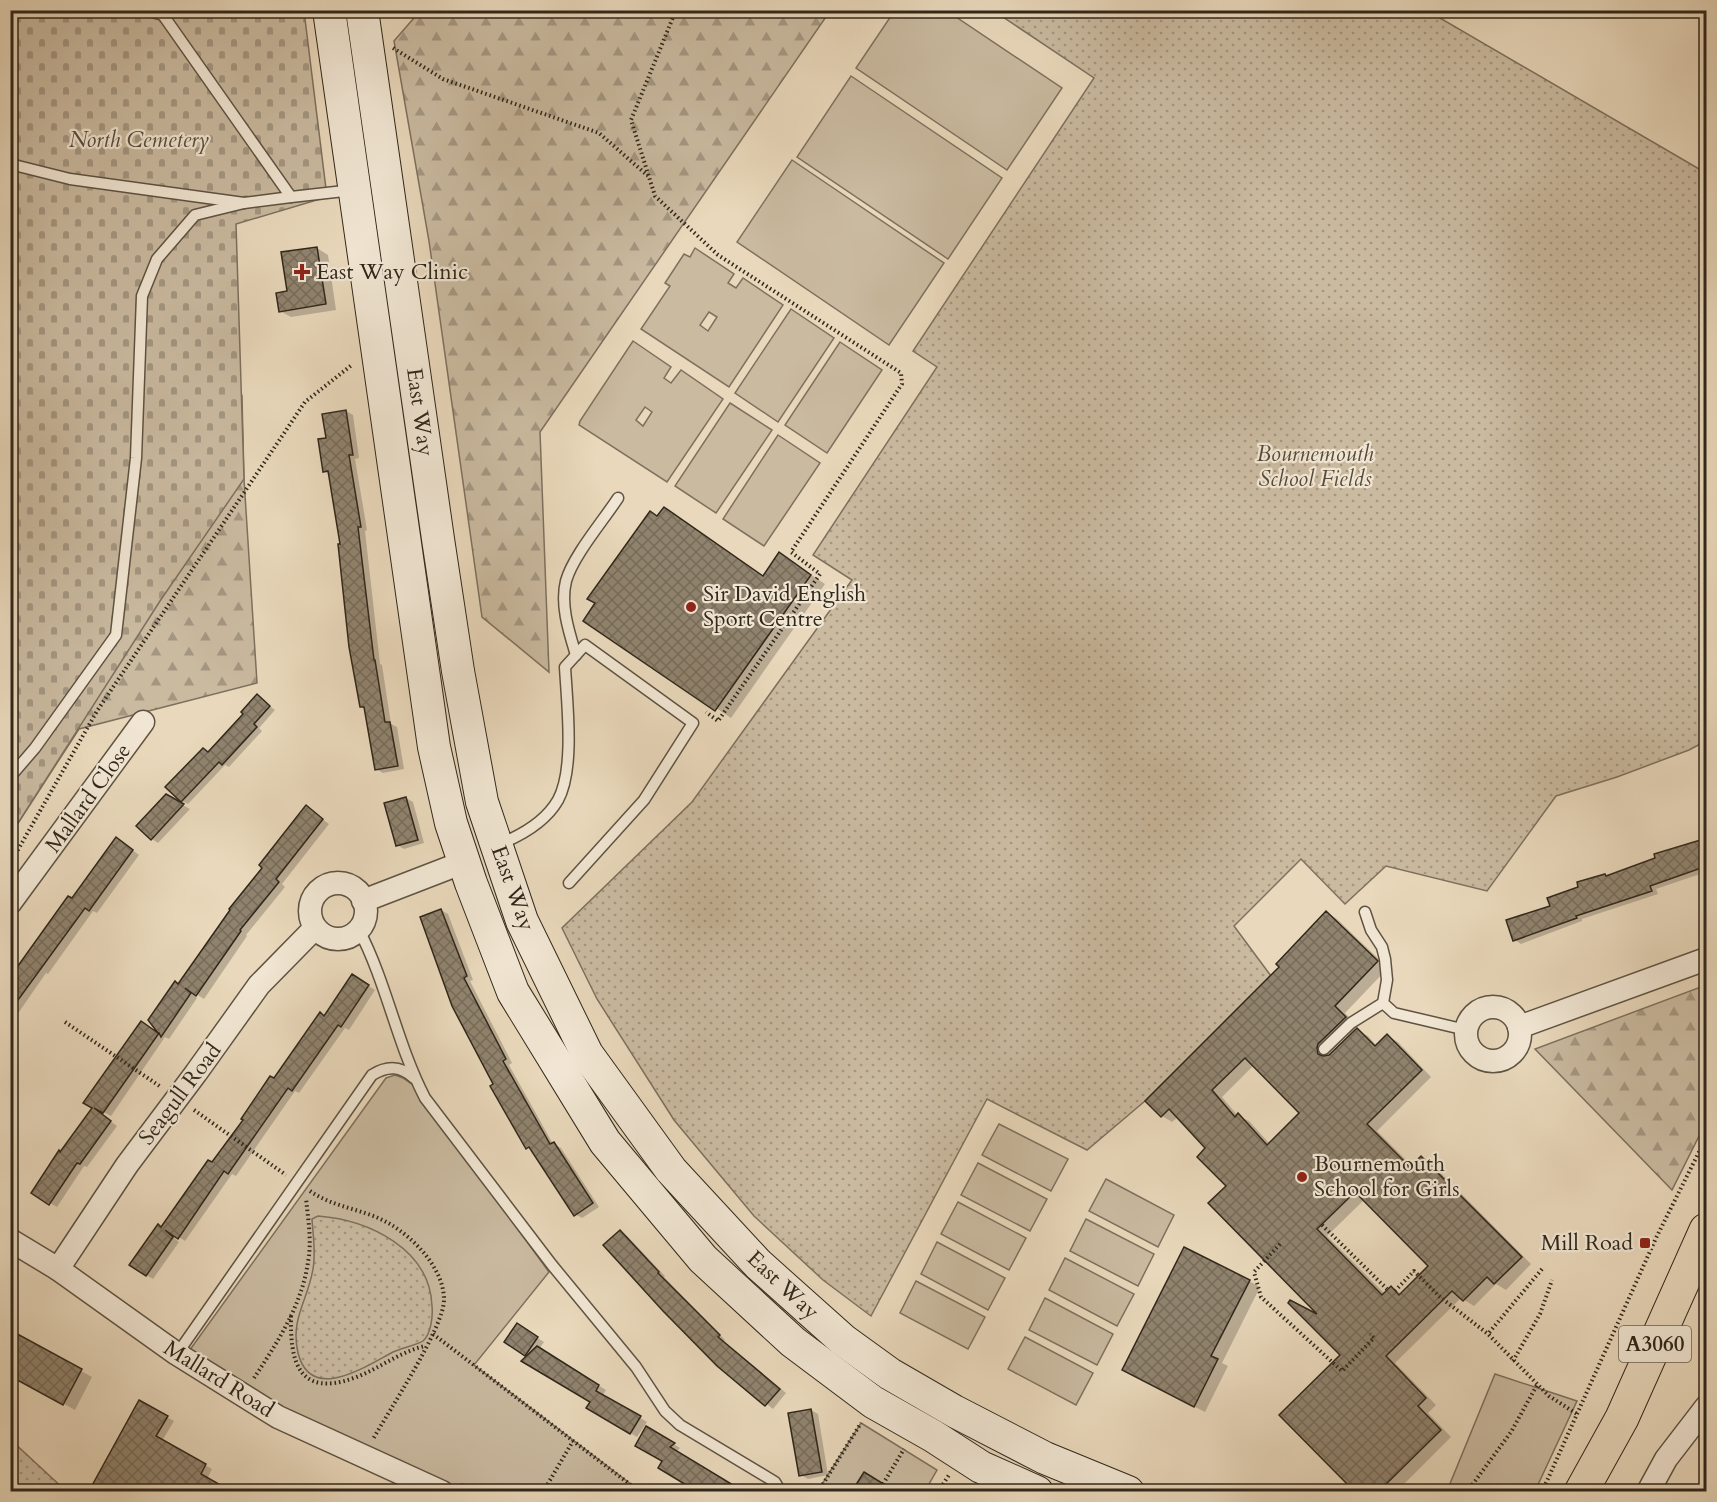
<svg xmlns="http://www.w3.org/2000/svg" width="1717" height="1502" font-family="Cardo,serif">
  <defs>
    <pattern id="forest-firs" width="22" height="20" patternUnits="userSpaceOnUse" patternTransform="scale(1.5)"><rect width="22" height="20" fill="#cabaa0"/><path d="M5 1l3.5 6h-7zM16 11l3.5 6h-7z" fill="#a49782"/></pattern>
    <pattern id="cemetery-stones" width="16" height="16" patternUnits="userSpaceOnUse" patternTransform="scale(1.5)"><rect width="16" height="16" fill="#cabaa0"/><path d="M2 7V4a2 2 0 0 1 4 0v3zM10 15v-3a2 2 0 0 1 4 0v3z" fill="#a49782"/></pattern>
    <pattern id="park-dots" width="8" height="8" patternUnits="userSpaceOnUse" patternTransform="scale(1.5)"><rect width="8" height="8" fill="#cabaa0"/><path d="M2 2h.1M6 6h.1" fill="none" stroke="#a49782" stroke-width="1.8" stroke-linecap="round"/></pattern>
    <pattern id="building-cross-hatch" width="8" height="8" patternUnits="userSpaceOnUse" patternTransform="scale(1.5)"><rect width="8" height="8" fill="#90836e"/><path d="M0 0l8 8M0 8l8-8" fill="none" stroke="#766b5a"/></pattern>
  </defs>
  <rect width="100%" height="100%" fill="#e9d8bb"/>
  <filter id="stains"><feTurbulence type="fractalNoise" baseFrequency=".00333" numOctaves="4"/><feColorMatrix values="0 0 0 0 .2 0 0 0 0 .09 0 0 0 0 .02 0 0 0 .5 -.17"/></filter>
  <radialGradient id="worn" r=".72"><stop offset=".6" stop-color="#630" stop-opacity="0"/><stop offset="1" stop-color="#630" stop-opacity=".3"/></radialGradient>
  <g fill="#cabaa0" stroke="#7d705e" stroke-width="1.5" fill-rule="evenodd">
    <path d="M895,10l52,1 115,77 -55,82 -151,-102z"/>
    <path d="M851,76l151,102 -54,81 -151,-102z"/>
    <path d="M792,160l152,103 -55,82 -152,-103z"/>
    <path d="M695,248l39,26 -6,9 8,5 7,-10 40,27 -54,82 -88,-58 29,-43 -5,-3 19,-29 6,3zM709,312l8,5 -9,14 -8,-6z"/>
    <path d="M791,309l43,29 -56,84 -43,-29z"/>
    <path d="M633,341l38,26 -7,11 7,5 10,-13 42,29 -56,83 -88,-57 1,-4zM645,407l7,5 -9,14 -7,-6z"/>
    <path d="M840,342l42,28 -55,83 -42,-28z"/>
    <path d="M730,403l42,27 -56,83 -41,-27z"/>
    <path d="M778,435l42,28 -56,83 -41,-27z"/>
    <path d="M395,1075l8,3 10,7 136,187 -75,93 166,126h-198l-258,-133 202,-280z"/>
    <path d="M999,1124l69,35 -17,32 -69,-36z"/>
    <path d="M978,1163l69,36 -17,32 -69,-36z"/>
    <path d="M1106,1179l68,36 -16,32 -69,-36z"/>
    <path d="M958,1202l68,36 -17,32 -68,-36z"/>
    <path d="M1086,1219l68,35 -16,32 -68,-35z"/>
    <path d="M937,1242l68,36 -17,32 -67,-36z"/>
    <path d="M1065,1258l69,36 -17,32 -68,-36z"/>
    <path d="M916,1281l69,36 -17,32 -68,-36z"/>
    <path d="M1045,1298l68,36 -16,31 -68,-35z"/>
    <path d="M1025,1337l68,36 -17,32 -68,-36z"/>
    <path d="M1495,1374l82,27 -42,90h-88z"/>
    <path d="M861,1423l76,47 -12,21 -108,1z"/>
  </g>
  <g fill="url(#forest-firs)" stroke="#7d705e" stroke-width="1.5">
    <path d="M420,11h410l-290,421 9,240 -67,-55 -53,-376 -35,-200z"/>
    <path d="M242,397l2,82 13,204 -178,46 -68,105z"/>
    <path d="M1706,985v137l-34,68 -137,-141z"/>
  </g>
  <path fill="url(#cemetery-stones)" stroke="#7d705e" stroke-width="1.5" d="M11,11h293l23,186 -91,27 8,255 -84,122 -149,233z"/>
  <g fill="url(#park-dots)" stroke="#7d705e" stroke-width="1.5">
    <path d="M994,11h434l278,162v568l-17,9 -72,27 -61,19 -69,95 -101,-25 -41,38 -44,-45 -67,67 37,50 -126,125 -58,49 -100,-51 -116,217 -48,-36 -69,-64 -80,-96 -77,-121 -35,-71 130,-126 160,-222 -39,-25 124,-188 -24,-16 181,-273z"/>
    <path d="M318,1216c51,4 112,33 114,90 1,10 -1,28 -9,35 -4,3 -24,8 -30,11 -27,14 -82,52 -95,1 -8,-34 10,-53 15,-84 3,-16 0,-34 -1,-50z"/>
    <path d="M11,1440l55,51h-55z"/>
  </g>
  <g fill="#0003" fill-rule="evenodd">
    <path d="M317,248l11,7 8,55 -45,7 -11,-6 9,-19z"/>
    <path d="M346,411l7,4 6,43 -4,1 12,71 -2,1 15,133 2,1 9,59 6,3 7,42 -21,4 -7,-4 -10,-59 -5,-4 -19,-161 -12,-70 -6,-4 4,-32z"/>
    <path d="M658,517l21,1 85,58 15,-22 46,30 -94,134 -146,-98z"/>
    <path d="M257,696l18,14 -16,18 3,3 -33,36 -4,-2 -37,39 -6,-3 27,-48 36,-40z"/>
    <path d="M166,796l24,13 -32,34 -6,-4z"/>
    <path d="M406,798l7,4 11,41 -20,6 -7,-4z"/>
    <path d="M306,807l23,17 -47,60 3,3 -39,48 1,1 -43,63 -11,-7 -1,2 5,4 -28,41 -4,-2 -54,79 -15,-8 -1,2 22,16 -30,41 -3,-1 -27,41 -24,-14 115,-166 15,10 -13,-17 29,-35z"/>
    <path d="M1706,840v32l-50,17 2,5 -76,25v2l-61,23 -6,-4 37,-33 28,-19 25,-13 4,2z"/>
    <path d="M123,843l16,12 -42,58 -4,-2 -45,63 -2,-1 -36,52v-45l62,-80z"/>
    <path d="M441,910l7,4 25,66 -3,1 42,82 -3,2 44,79 8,4 38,59 -17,11 -7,-4 -42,-63 -6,-4 -32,-63z"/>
    <path d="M1326,912l11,7 51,49 -43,45 11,11 -27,26 -1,8 29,-28 11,6 9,10 10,-10 11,6 33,35 -54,54 35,35 9,-8 11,6 99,100 -25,26 -10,-6 -22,22 -13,-8 -66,65 41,42 -8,8 23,24 -55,55h-40l-75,-77 61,-60 -20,-37 -94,-132 -21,-38 -29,-31 -6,5 -10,-6zM1254,1065l47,48 -31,31 -21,-23 -11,-5 -16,-19zM1364,1200l66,66 -28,28 -11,-6 -6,6 -58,-58z"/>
    <path d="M359,980l16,10 -26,40 -4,-2 -46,65 -4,-2 -59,85 -4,-2 -47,67 -14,-9 -2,2 10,8 -26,37 -7,-4 16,-47 51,-64 62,-84 50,-63z"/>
    <path d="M621,1232l6,4 38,40 -1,1 61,63 -1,1 62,52 -13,16 -55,-44z"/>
    <path d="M1249,1281l11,6 -38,76 6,3 -23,46 -71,-36z"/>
    <path d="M10,1324l4,2 -3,6 81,45 -17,33 -65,-36z"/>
    <path d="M517,1325l27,17 -5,7 67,41 -3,5 44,27 -10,15 -49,-30 4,-6 -86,-59z"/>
    <path d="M140,1402l34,19 -12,20 50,28 -5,10 21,13h-138z"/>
    <path d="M811,1410l7,4 10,61 -20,4 -7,-4z"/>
    <path d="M647,1428l33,20 -4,4 65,40h-42l-39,-24 4,-7z"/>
    <path d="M1706,1469v23h-12z"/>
    <path d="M864,1474l30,18h-41z"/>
  </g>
  <g fill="url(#building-cross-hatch)" stroke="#30271b" stroke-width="1.5" fill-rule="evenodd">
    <path d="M317,247l9,57 -47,8 -3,-19 11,-2 -6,-39z"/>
    <path d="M346,410l7,45h-4l12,72h-3l16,133h1l10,62h5l8,44 -23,4 -11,-63h-4l-11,-60 -11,-103h2l-12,-73 -5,1 -5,-33 8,-1 -4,-24z"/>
    <path d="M664,507l99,69 16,-24 32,23 -96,136 -132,-90 12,-18 -8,-4 63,-88 7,5z"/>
    <path d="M257,694l13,12 -16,18 3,3 -35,38 -3,-3 -38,40 -16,-15 38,-39 5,4 35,-38 -2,-2z"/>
    <path d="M166,794l18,10 -33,36 -15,-14z"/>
    <path d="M406,797l12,43 -22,6 -12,-43z"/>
    <path d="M306,805l17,14 -47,60 3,3 -39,48 1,1 -45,65 -11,-8 6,5 -30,44 -2,-4 -56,80 -9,-5 17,13 -31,43 -3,-1 -28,42 -18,-12 28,-43 1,2 32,-44 -9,-5 58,-82 17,12 -10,-13 27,-39 3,3 52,-74 -1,-1 33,-41 -3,-3z"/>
    <path d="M116,837l17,13 -44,61 -4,-3 -75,103v-34l58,-81 4,2z"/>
    <path d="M1707,838v28l-57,20 2,5 -76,25 1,2 -64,23 -7,-21 44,-14 -3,-8 31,-11 -1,-5 28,-8 1,2 49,-18 -1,-4z"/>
    <path d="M441,909l26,67 -3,2 42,81 -3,2 47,83 4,-2 39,61 -19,13 -45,-69 -3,2 -36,-63 3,-2 -41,-78 -32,-89z"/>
    <path d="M1326,911l52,50 -43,45 11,11 -28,27 -1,4 1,6 5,2 6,-1 28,-27 18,18 12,-12 35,36 -55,54 43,43 11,-11 101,101 -28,27 -7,-7 -24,24 -11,-10 -66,65 40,42 -8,8 23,24 -62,61h-25l-75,-76 61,-60 -52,-52 2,-3 27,14 -109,-111 18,-17 -29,-29 8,-9 -36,-39 -8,8 -16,-16 134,-134 -3,-3zM1245,1058l54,55 -32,32 -29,-32 -3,4 -23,-27zM1355,1192l73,74 -29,29 -8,-9 -9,9 -65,-66z"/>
    <path d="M352,974l17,11 -28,42 -3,-2 -46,66 -4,-3 -60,86 -4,-3 -46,68 -13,-9 8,7 -27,39 -17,-11 29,-41 3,3 47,-67 4,2 31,-42 -2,-1 29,-43 4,2 46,-66 4,4z"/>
    <path d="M620,1230l39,42 -1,1 62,62 -2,2 62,52 -15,17 -48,-40 -54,-55 -60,-66z"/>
    <path d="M1184,1247l66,33 -39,76 7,3 -24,48 -72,-37z"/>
    <path d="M517,1323l21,14 -13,19 -21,-14z"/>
    <path d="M10,1330l72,39 -19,36 -53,-29z"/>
    <path d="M537,1346l62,39 -3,6 45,25 -11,18 -44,-26 4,-6 -69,-41z"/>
    <path d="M139,1400l29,16 -12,20 50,28 -5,10 30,17h-142z"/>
    <path d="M811,1409l11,63 -23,4 -11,-63z"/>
    <path d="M646,1426l29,17 -5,4 73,44h-47l-38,-23 4,-7 -27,-15z"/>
    <path d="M864,1472l31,19h-43z"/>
  </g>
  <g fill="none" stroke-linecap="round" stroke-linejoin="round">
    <g stroke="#5e5343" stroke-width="13">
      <g id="lane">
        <path d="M146,10l17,5 128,182 62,-7"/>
        <path d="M10,164l60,15 174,24 47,-6"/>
        <path d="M576,655c-7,-23 -16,-50 -10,-74 7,-25 37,-60 52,-83"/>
        <path d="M10,777l25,-29 81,-113 20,-177 6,-162 15,-37 38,-44 49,-12"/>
        <path d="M500,844c22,-9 46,-23 58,-44 17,-31 9,-97 7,-133l20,-22 108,78 -49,77 -75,83"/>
        <path d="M1365,912l6,18 11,17 3,12 2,21 -4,23 11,10 72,17"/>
        <path d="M359,930c28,54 38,114 66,168l127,167 84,102 29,44 15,14 95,57 6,10"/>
        <path d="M1324,1049l27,-26 32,-20"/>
        <path d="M177,1354l195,-279c16,-10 29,-9 42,3"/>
      </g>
    </g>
    <g stroke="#5e5343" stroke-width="25">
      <g id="street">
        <circle cx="338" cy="911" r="28"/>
        <path d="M363,901l101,-39"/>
        <path d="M10,903l133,-181"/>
        <circle cx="1493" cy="1034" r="27"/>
        <path d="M1519,1027l187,-68"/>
        <path d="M10,1240l48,29 119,85 101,63 164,75"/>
        <path d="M58,1269l69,-104 69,-92 63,-88 55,-56"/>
        <path d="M1648,1492l18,-33 40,-52"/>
      </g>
    </g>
    <g stroke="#30271b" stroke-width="34">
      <g id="secondary">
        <path d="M329,10l105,737 17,76 20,60 42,109 92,150 98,117 90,83 80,60 60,34 48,31 56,25"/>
        <path d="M362,10l76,529 20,132 24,131 40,119 65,133 84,116 87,94 85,76 47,34 64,37 91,47 83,34"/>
      </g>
    </g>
    <g stroke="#30271b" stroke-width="35">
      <path id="primary" d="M1581,1492l41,-74 84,-188"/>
    </g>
    <g stroke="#30271b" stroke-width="4" stroke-dasharray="1.5 3" stroke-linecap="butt">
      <path d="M676,10l-45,110 24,76 63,59 183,118 1,11 -111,168 29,22 -102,147 -12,-9"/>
      <path d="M393,48l50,31 156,54 49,43"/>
      <path d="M11,862l86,-151 208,-309 48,-38"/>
      <path d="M65,1022l96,65"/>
      <path d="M194,1110l92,65"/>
      <path d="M310,1191c24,17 55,18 80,33 25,15 54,45 54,76 0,27 -55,111 -71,139"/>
      <path d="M1322,1225l65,64"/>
      <path d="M1280,1244l-26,28 7,25 81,74 32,-33 -4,-4"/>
      <path d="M1542,1269l-54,65 61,62 28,18"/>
      <path d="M1395,1291l19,-20 26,26 48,37"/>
      <path d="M291,1316c-1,45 7,82 63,62 25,-9 45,-26 71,-32"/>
      <path d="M433,1334l207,158"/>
      <path d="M1513,1361l27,-47 12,-34"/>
      <path d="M254,1378c23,-35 48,-73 54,-116 4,-21 0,-43 -2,-64"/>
      <path d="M883,1484l21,-35"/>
      <path d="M461,1485l16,7"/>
      <path d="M543,1492l30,-51"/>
      <path d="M818,1492l43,-69"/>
      <path d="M938,1492l11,-17"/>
      <path d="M1467,1492l44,-60 26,-47"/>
      <path d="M1542,1492l114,-254 50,-100"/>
    </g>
    <use href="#lane" stroke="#f1e6d3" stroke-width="10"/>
    <use href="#street" stroke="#f1e6d3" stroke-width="22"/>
    <use href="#secondary" stroke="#f1e6d3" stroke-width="32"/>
    <use href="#primary" stroke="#e9d8bb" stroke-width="33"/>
  </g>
  <g fill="#8f2418" stroke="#f1e6d3" stroke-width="2">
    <path d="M299 263h6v6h6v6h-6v6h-6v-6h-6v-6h6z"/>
    <circle cx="691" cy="607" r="6"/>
    <circle cx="1302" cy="1177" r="6"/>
    <rect x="1639" y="1237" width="12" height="12" rx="3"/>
  </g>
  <g text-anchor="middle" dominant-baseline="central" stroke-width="4.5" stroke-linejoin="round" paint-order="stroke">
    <rect fill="#f1e6d3" stroke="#6a6052" stroke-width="1.5" x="1619" y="1326" width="72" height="36" rx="4.5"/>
    <g font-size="21" font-weight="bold" fill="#30271b">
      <text x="1655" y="1344">A3060</text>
    </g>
    <g font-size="22" font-style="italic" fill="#564c3c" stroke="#f1e6d3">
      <text x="139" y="140">North Cemetery</text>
      <text x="1315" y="454">Bournemouth<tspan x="1315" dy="25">School Fields</tspan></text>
    </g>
    <g font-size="22" fill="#30271b" stroke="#f1e6d3" text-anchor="start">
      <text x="316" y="272">East Way Clinic</text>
      <text x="703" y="594">Sir David English<tspan x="703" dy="25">Sport Centre</tspan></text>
      <text x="1314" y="1164">Bournemouth<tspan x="1314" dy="25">School for Girls</tspan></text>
      <text x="1633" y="1243" text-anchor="end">Mill Road</text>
    </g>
    <g font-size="22" fill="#30271b" stroke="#f1e6d3">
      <text transform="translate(420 412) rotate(82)">East Way</text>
      <text transform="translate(88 798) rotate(-54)">Mallard Close</text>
      <text transform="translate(513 888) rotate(70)">East Way</text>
      <text transform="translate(180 1094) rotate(-53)">Seagull Road</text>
      <text transform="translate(783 1285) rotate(43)">East Way</text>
      <text transform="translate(219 1379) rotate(32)">Mallard Road</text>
    </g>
  </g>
  <rect width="1717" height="1502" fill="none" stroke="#e9d8bb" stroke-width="36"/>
  <rect x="12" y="12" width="1693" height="1478" fill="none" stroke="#30271b" stroke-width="3"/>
  <rect x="18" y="18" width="1681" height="1466" fill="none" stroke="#30271b" stroke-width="1.5"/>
  <rect width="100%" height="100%" filter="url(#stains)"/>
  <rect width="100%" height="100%" fill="url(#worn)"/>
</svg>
